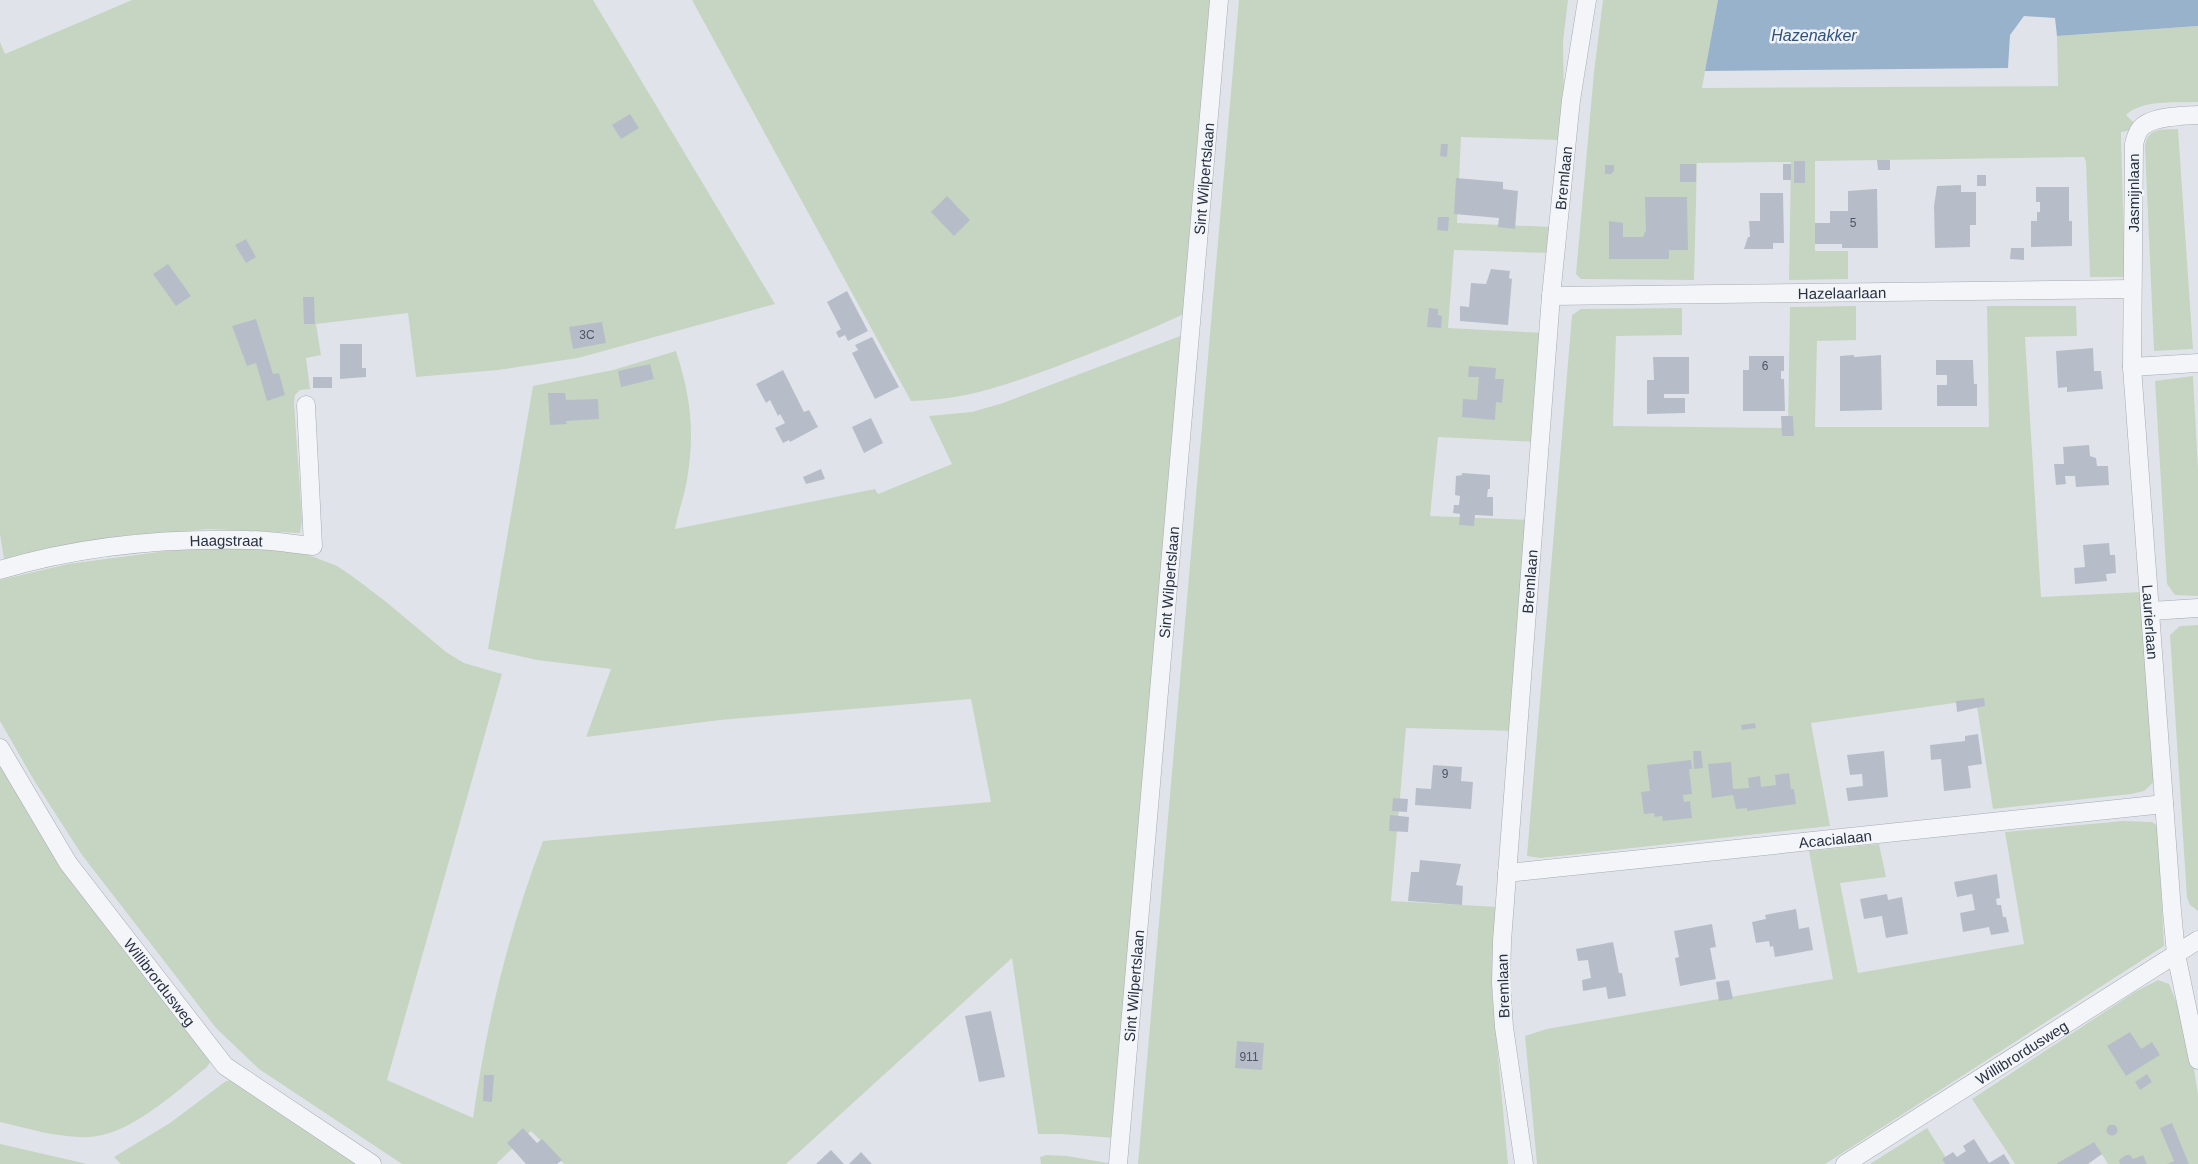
<svg xmlns="http://www.w3.org/2000/svg" width="2198" height="1164" font-family="Arial,sans-serif">
  <rect width="100%" height="100%" fill="#e0e4ea"/>
  <g fill="#c6d5c1">
    <path d="M132,0h461l182,304 -197,54 -80,12 -82,7 -8,-64 -92,11 5,31 -15,3 4,31 -10,1 -5,5 -1,7 8,118 -2,13 -93,-4 -137,15 -66,15 -4,-25v-492l5,12z"/>
    <path d="M692,0h519l-27,314c-41,19 -84,36 -126,52 -52,19 -91,34 -147,35z"/>
    <path d="M1239,0h329l-5,42 1,67 -3,31 -100,-3 -4,86 96,4 -2,26 -97,-3 -6,78 98,5 -9,109 -99,-5 -8,79 100,4 -17,211 -107,-3 -15,173 107,6 -6,84 16,173h-370z"/>
    <path d="M1603,0h115l-16,88 356,-2 -1,-50 141,-10v76c-22,1 -55,-3 -72,13l14,14 -19,3v3l4,142h-35l-4,-115 -2,-5 -269,4v90h33v28l-59,1 2,-118 -94,1 -3,117 -113,-1 -5,-5 18,-202z"/>
    <path d="M2178,129l15,220 -39,2 -9,-204c2,-20 16,-17 33,-18z"/>
    <path d="M1856,306v34l-39,1 -2,86h174l-2,-121h89l1,30 -52,1 16,260 101,-5 13,189 -11,10 -13,3 -138,15 -17,-109 -165,23 19,103 -269,30 -21,2 -13,-2 45,-541 9,-6 101,-1v27l-66,1 -3,90 175,2 2,-121z"/>
    <path d="M1183,335l-67,803 -56,-4h-22l-26,-176 -226,206h-222l-33,-33 -35,33h-94l-143,-95 -43,-41 -134,-173 -47,-73 -35,-61v-141l68,-16 98,-13 48,-4 82,3 41,16 15,10 33,25 61,51 18,11 38,11 -115,406 86,38c14,-98 35,-184 70,-277l448,-39 -20,-103 -251,21 -134,17 25,-68 -74,-9 -49,-11 45,-263 80,-16 63,-19c15,47 19,80 11,129 -3,17 -9,33 -12,49l200,-40 3,5 74,-30 -23,-48 43,-4 31,-9z"/>
    <path d="M2193,376l5,93v127l-23,-1 -8,-11 -12,-203z"/>
    <path d="M2198,625v286l-8,-6 -3,-7 -17,-263 10,-9z"/>
    <path d="M0,766l74,114 136,182 -3,5c-34,27 -82,74 -128,70 -27,-1 -53,-9 -79,-15z"/>
    <path d="M2123,821l29,1 6,4 6,120 -331,213 -8,5h-288l-12,-128 22,-7 286,-50 -24,-128 70,-7 7,33 -46,6 18,90 166,-29 -19,-112z"/>
    <path d="M2158,980l11,4c15,34 24,74 29,111 0,22 0,47 0,69h-90l-12,-19 -31,19h-50l-43,-65 163,-107z"/>
    <path d="M234,1080l125,84h-238l-7,-7 56,-34 56,-42z"/>
    <path d="M1927,1128l23,36h-80z"/>
    <path d="M0,1144l83,19 3,1h-86z"/>
    <path d="M1046,1155l21,1 47,8h-73l-1,-7z"/>
  </g>
  <path fill="#99b2cc" d="M1718,0h480v26l-141,10 -2,-18 -31,-2 -14,19 -2,33 -303,3z"/>
  <g fill="#b7bdc8">
    <path d="M630,114l9,14 -18,11 -9,-14z"/>
    <path d="M1441,144h7l-1,13 -7,-1z"/>
    <path d="M1877,160h13v10h-12z"/>
    <rect x="1794" y="161" width="11" height="22"/>
    <rect x="1680" y="164" width="16" height="18"/>
    <rect x="1783" y="164" width="8" height="16"/>
    <path d="M1605,165h9v6l-3,3h-6z"/>
    <rect x="1977" y="175" width="9" height="11"/>
    <path d="M1456,178l47,4v7l15,2 -3,38 -17,-2 1,-9 -45,-4z"/>
    <path d="M1961,185v7h15v33h-6v22l-35,1 -1,-42 3,-20z"/>
    <path d="M2036,187h33v34h3v25l-41,1v-26h6v-9h3v-10h-4z"/>
    <path d="M1875,189h2l1,59h-36v-4h-27v-21h15v-12h18v-20z"/>
    <path d="M1760,193h23l1,50h-11v6h-29l4,-12h2l-1,-16h11z"/>
    <path d="M947,196l23,24 -16,16 -23,-24z"/>
    <path d="M1645,197h42l1,53h-19v9h-60v-38l14,2v14h20l3,-7z"/>
    <path d="M1438,217h11l-1,14 -11,-1z"/>
    <path d="M246,239l10,18 -10,6 -11,-18z"/>
    <path d="M2011,248h13v12l-14,-1z"/>
    <path d="M168,264l23,32 -15,10 -23,-32z"/>
    <path d="M1491,269l19,2 -1,7 3,1 -4,46 -48,-4v-15l9,1 2,-24 15,1z"/>
    <path d="M847,291l21,40 -20,10 -3,-6 -6,3 -3,-6 5,-3 -14,-27z"/>
    <path d="M303,297h11l1,27h-11z"/>
    <path d="M1429,308l9,1v6l4,1 -1,12 -14,-1z"/>
    <path d="M256,319l17,55 6,-1 6,22 -18,6 -11,-38 -9,3 -15,-40z"/>
    <path d="M602,322l4,21 -33,6 -4,-22z"/>
    <path d="M872,337l27,50 -24,12 -23,-46 6,-3 -3,-5z"/>
    <path d="M340,344h22v24h4v9l-26,2z"/>
    <path d="M2093,348l1,23h7l2,18 -36,3v-5l-9,1 -2,-37z"/>
    <path d="M1854,355v2l27,-2 1,55 -42,1v-55z"/>
    <path d="M1749,356h35v15h-3v8h3l1,32h-42v-41h6z"/>
    <path d="M1653,357h36v37h-25v4h21v15l-38,1v-34h7z"/>
    <path d="M1936,360h37l1,24h3v22h-40v-21h10v-10h-11z"/>
    <path d="M650,364l4,15 -33,8 -3,-16z"/>
    <path d="M1469,366l27,2 -1,11h9l-2,24 -6,-1 -1,18 -33,-3 1,-18 14,1 2,-23h-11z"/>
    <path d="M783,370l21,42 5,-2 9,17 -28,15 -1,-2 -6,3 -8,-15 10,-5 -5,-9 -2,2 -8,-16 -4,3 -10,-19z"/>
    <rect x="313" y="377" width="19" height="11"/>
    <path d="M548,393h17l1,7 32,-1 1,20 -33,2 1,3 -17,1z"/>
    <path d="M1781,416h12l1,20h-12z"/>
    <path d="M871,418l12,25 -19,10 -12,-26z"/>
    <path d="M2089,445l1,11 6,2 1,8h11l1,19 -33,2 -1,-11h-10l1,8 -10,1 -2,-21h10l-1,-17z"/>
    <path d="M821,469l4,10 -19,5 -3,-7z"/>
    <path d="M1462,473l28,2v14h-2l-1,8h6v19l-18,-1 -1,11 -15,-1 1,-11 -7,-1 1,-8h5l1,-9 -5,-1 1,-19 6,-1z"/>
    <path d="M2109,543l1,12h5l1,18 -10,1 1,7 -32,3 -1,-16 11,-1 -2,-22z"/>
    <path d="M1984,698l1,8 -28,6 -1,-11z"/>
    <path d="M1755,723l1,5 -14,2 -1,-5z"/>
    <path d="M1978,734l4,30 -14,2 3,22 -27,3 -3,-32 -10,1 -1,-15 35,-4v-5z"/>
    <path d="M1693,751h8l2,17 -9,1z"/>
    <path d="M1884,751l4,46 -40,4 -2,-13 17,-2 -1,-12 -12,1 -3,-20z"/>
    <path d="M1691,760l1,9h-3l3,25 -9,1 1,7 6,-1 2,17 -29,3 -1,-5 -7,1 -1,-4 -10,1 -3,-22 9,-1 -3,-26z"/>
    <path d="M1731,762l2,27 16,-1 -1,-10 12,-2 1,11 15,-2 -1,-10 14,-2 2,16h3l2,15 -49,7v-3l-11,1 -3,-14 -21,3 -4,-34z"/>
    <path d="M1433,765l29,2 -1,14 12,1 -2,27 -56,-4 1,-17 15,1z"/>
    <path d="M1393,798l15,1 -1,13 -15,-1z"/>
    <path d="M1390,815l19,2 -1,15 -19,-1z"/>
    <path d="M1420,860l41,4 -5,21 7,1 -1,19 -54,-4 3,-29h8z"/>
    <path d="M1997,874l3,24 -4,1 1,6h4l2,12h3l3,15 -18,3 -2,-8 -26,5 -3,-19 15,-3 -3,-16 -15,3 -3,-15z"/>
    <path d="M1887,894l1,6 14,-3 6,37 -22,4 -4,-22 -18,3 -4,-20z"/>
    <path d="M1796,909l3,20 10,-2 4,23 -38,7 -2,-11 -3,1 -1,-6 -13,2 -4,-21 14,-3 -1,-4z"/>
    <path d="M1712,924l4,23 -6,1 6,31 -36,7 -5,-28 4,-1 -5,-26z"/>
    <path d="M1613,942l6,31h3l4,23 -18,3 -2,-12 -23,4 -1,-11 9,-2 -3,-18 -10,1 -2,-12z"/>
    <path d="M1729,980l4,19 -14,2 -3,-19z"/>
    <path d="M991,1011l14,66 -26,5 -14,-66z"/>
    <path d="M2130,1032l11,17 11,-7 8,13 -34,21 -19,-30z"/>
    <path d="M1237,1041l27,2 -2,27 -27,-2z"/>
    <path d="M2147,1074l5,8 -12,8 -5,-8z"/>
    <path d="M484,1075h10l-2,27 -9,-1z"/>
    <path d="M2172,1123l17,41h-22l7,-3 -14,-33z"/>
    <circle cx="2112" cy="1130" r="5.5"/>
    <path d="M523,1128l14,15 5,-4 20,21 -5,4h-31l-19,-21z"/>
    <path d="M1974,1139l15,24 15,-9 6,10h-65l-3,-5 11,-7 4,5 9,-6 -3,-5z"/>
    <path d="M2094,1142l8,12 -14,10h-32z"/>
    <path d="M831,1150l13,14h-28z"/>
    <path d="M861,1152l11,12h-23z"/>
    <path d="M2126,1155h4l3,4 10,-4 4,9h-27l-1,-4z"/>
  </g>
  <g fill="none" stroke-linecap="round" stroke-linejoin="round">
    <g stroke="#a5abb5" stroke-width="19">
      <g id="minor">
        <path id="s1" d="M2198,115c-15,1 -48,1 -58,14 -3,4 -5,11 -6,15l-2,223 40,544 4,43 22,106"/>
        <path id="s2" d="M1551,296l581,-7"/>
        <path d="M2132,367l66,-4"/>
        <path id="s3" d="M0,570c79,-24 166,-32 249,-30 21,0 43,4 64,6l-7,-141"/>
        <path d="M2151,611l47,-3"/>
        <path id="s4" d="M0,748l68,115 157,203 147,98"/>
        <path id="s5" d="M1507,873l657,-69"/>
        <path id="s6" d="M1118,1164l101,-1164"/>
        <path id="s7" d="M1524,1164l-20,-137 -3,-44 1,-42 49,-645 20,-196 16,-100"/>
        <path id="s8" d="M1845,1164l353,-224"/>
      </g>
    </g>
    <use href="#minor" stroke="#f3f5f8" stroke-width="18"/>
  </g>
  <g text-anchor="middle" dominant-baseline="central" stroke-width="5" stroke-linejoin="round" paint-order="stroke">
    <g font-size="12" fill="#4c5564">
      <text x="1853" y="223">5</text>
      <text x="587" y="335">3C</text>
      <text x="1765" y="366">6</text>
      <text x="1445" y="774">9</text>
      <text x="1249" y="1057">911</text>
    </g>
    <g font-size="15" fill="#283243" stroke="#f0f3f7">
      <text stroke="none"><textPath href="#s7" startOffset="990">Bremlaan</textPath></text>
      <text stroke="none"><textPath href="#s6" startOffset="989">Sint Wilpertslaan</textPath></text>
      <text transform="translate(2133 193) rotate(-90)">Jasmijnlaan</text>
      <text stroke="none"><textPath href="#s2" startOffset="291">Hazelaarlaan</textPath></text>
      <text stroke="none"><textPath href="#s3" startOffset="229">Haagstraat</textPath></text>
      <text stroke="none"><textPath href="#s6" startOffset="584">Sint Wilpertslaan</textPath></text>
      <text stroke="none"><textPath href="#s7" startOffset="585">Bremlaan</textPath></text>
      <text stroke="none"><textPath href="#s1" startOffset="556">Laurierlaan</textPath></text>
      <text stroke="none"><textPath href="#s5" startOffset="330">Acacialaan</textPath></text>
      <text stroke="none"><textPath href="#s4" startOffset="284">Willibrordusweg</textPath></text>
      <text stroke="none"><textPath href="#s6" startOffset="179">Sint Wilpertslaan</textPath></text>
      <text transform="translate(1503 986) rotate(-92)">Bremlaan</text>
      <text stroke="none"><textPath href="#s8" startOffset="209">Willibrordusweg</textPath></text>
    </g>
    <g font-size="16" font-style="italic" fill="#2f517a" stroke="#f0f3f7">
      <text x="1814" y="35">Hazenakker</text>
    </g>
  </g>
</svg>
